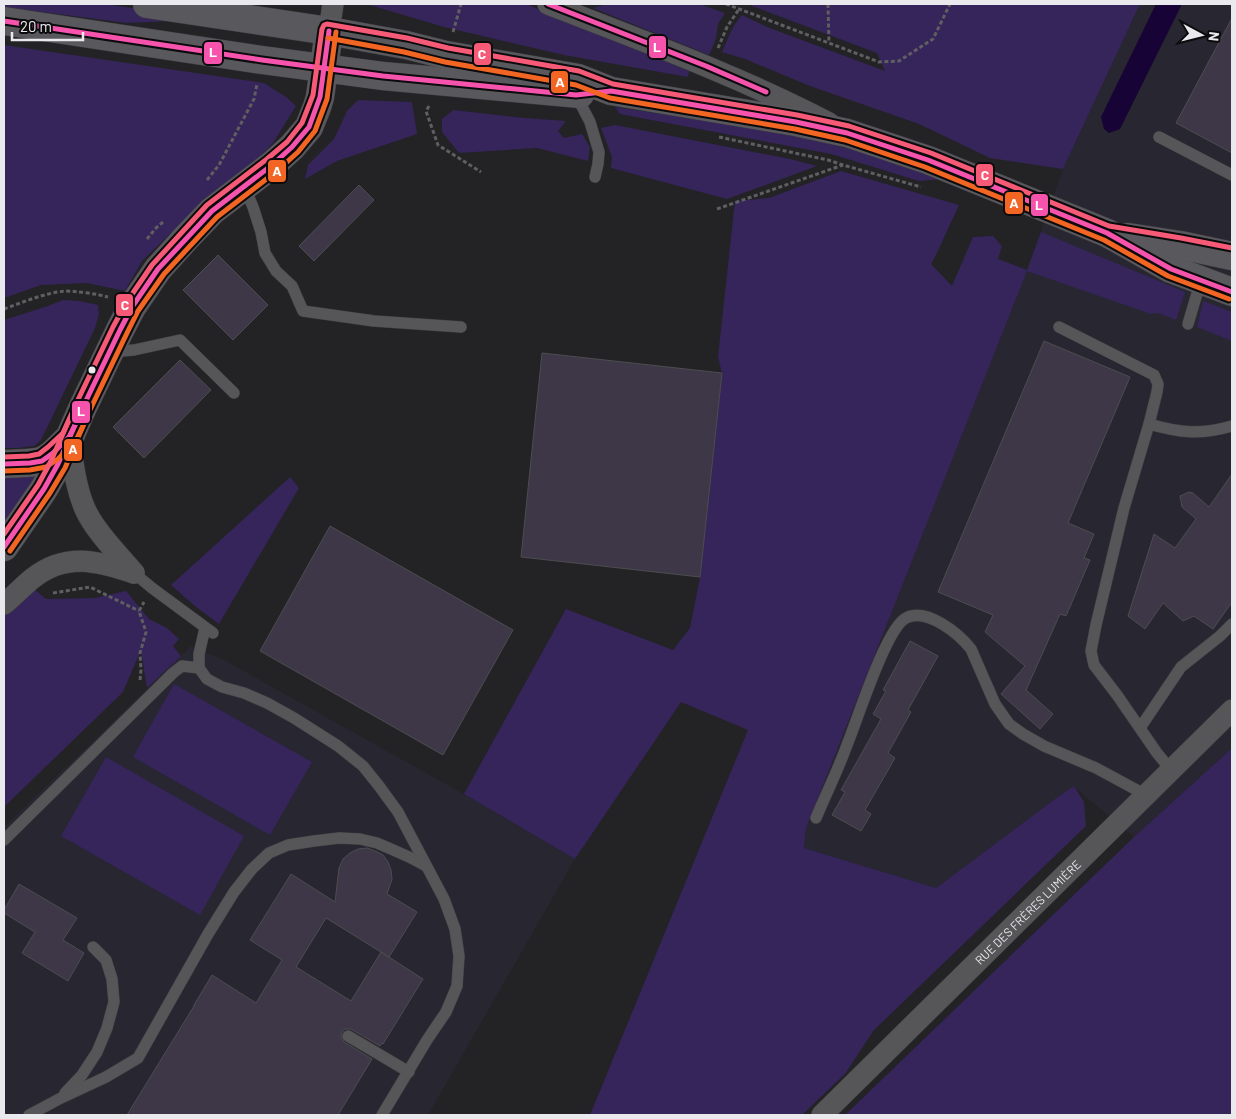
<svg xmlns="http://www.w3.org/2000/svg" width="1236" height="1119" font-family="Barlow,sans-serif">
  <rect width="100%" height="100%" fill="#232225"/>
  <g fill="#282630">
    <path d="M1140,4h92v744l-98,89 -60,-50 -15,9 -123,92 -132,-40 2,-20 221,-558 36,-101z"/>
    <path d="M191,646l33,14 240,134 111,65 -147,256h-424v-288z"/>
  </g>
  <g fill="#36255b">
    <path d="M4,4h101l155,23 -88,-6 -45,2 -123,-16z"/>
    <path d="M366,4h160l163,67 -1,6 -124,-22 -120,-28z"/>
    <path d="M607,4h92l26,9 -7,11 -2,15 -7,16 -116,-47z"/>
    <path d="M747,4h393l-77,165 -73,-11 -71,-34 -109,-38 -65,-27 -23,-7c6,-13 10,-27 20,-37l25,12 118,44 -8,-18z"/>
    <path d="M4,45l260,38 22,14 10,9 -23,37 -19,20 -45,33 -67,65 -17,30 -38,-8 -46,2 -37,13z"/>
    <path d="M358,100l54,2 5,32 -80,27 -32,18 3,-14 26,-26 13,-28z"/>
    <path d="M615,107l165,25 55,13 80,23 30,11 -26,2 -88,-27 -211,-40z"/>
    <path d="M453,110l71,8 42,3 -8,10 6,7 18,-4 8,13 -2,14 -51,-13 -78,5 -17,-21v-13z"/>
    <path d="M615,125l175,34 27,7 -90,33 -116,-31 1,-11 -11,-29z"/>
    <path d="M841,171l118,34 -23,50 -5,9 21,22 21,-49 20,-1 9,10 -4,13 29,11 14,-38 144,60 -9,28 -18,-7 -7,1 -124,-43 -221,557 -2,20 132,40 123,-92 15,-10 10,16 2,24 -212,204 -29,44 -43,41h-212l158,-385 -67,-28 -106,157 -111,-65 102,-185 107,41 17,-22 10,-51 22,-204 -4,-16 17,-156 34,-3z"/>
    <path d="M63,300l16,1 19,4 1,9 -4,14 -54,112 -7,6 -17,2h-13v-128l44,-14z"/>
    <path d="M1203,301l29,11v29l-35,-14z"/>
    <path d="M29,475l9,3 -34,50v-51l16,1z"/>
    <path d="M290,477l9,11 -80,136 -23,-17 -25,-22z"/>
    <path d="M34,589l12,10 49,-1 31,-7 23,28 18,9 12,11 -6,7 8,10 -34,32 -6,-38 -18,42 -119,115v-191z"/>
    <path d="M174,684l138,78 -42,73 -137,-78z"/>
    <path d="M1232,748v367h-387l289,-278z"/>
    <path d="M106,757l138,79 -44,79 -139,-79z"/>
  </g>
  <path fill="#170335" d="M1156,4h26l-62,125 -11,4 -5,-4 -3,-12z"/>
  <g fill="#3d3747" stroke="#4d4d50">
    <path d="M1232,18v135l-56,-30z"/>
    <path d="M359,185l15,15 -60,61 -15,-15z"/>
    <path d="M218,255l50,50 -35,35 -50,-50z"/>
    <path d="M1044,341l86,36 -62,146 26,11 -10,24 6,2 -24,56 -6,-2 -34,76 27,24 -13,15 -39,-35 24,-28 -40,-34 8,-17 -55,-23z"/>
    <path d="M542,353l180,20 -22,204 -179,-20z"/>
    <path d="M180,360l31,30 -67,68 -31,-31z"/>
    <path d="M1232,474v128l-19,27 -19,-13 -11,5 -20,-18 -18,26 -17,-13 26,-82 21,14 21,-29 -14,-12 -2,-11 9,-4 4,1 16,14z"/>
    <path d="M330,526l183,104 -70,125 -183,-104z"/>
    <path d="M910,641l28,15 -30,54 3,2 -23,41 7,5 -30,52 6,4 -10,17 -29,-16 13,-23 -4,-2 40,-71 -8,-5 13,-23 -3,-1z"/>
    <path d="M367,848l8,3 8,4 5,7 3,8 1,9 -5,15 30,18 -28,45 -63,-39 -30,49 55,34 30,-49 42,27 -40,65 -1,-1 -2,3 -29,-17h-6l-3,3 -1,4 3,6 28,17 -34,56h-211l67,-109v-1l18,-30 44,28 26,-43 -32,-20 41,-66 44,28 4,-34 4,-9 7,-6 8,-4z"/>
    <path d="M19,884l58,34 -14,22 21,13 -16,28 -46,-28 13,-21 -31,-19v-3z"/>
  </g>
  <g fill="none" stroke-linecap="round" stroke-linejoin="round">
    <g stroke="#404043" stroke-width="12">
      <g id="lane">
        <path d="M576,95l14,27 9,30 -1,12 -3,13"/>
        <path d="M1159,137l73,38"/>
        <path d="M244,186l9,21 8,25 4,21 11,18 16,15 11,25 71,10 87,6"/>
        <path d="M1188,324l13,-44"/>
        <path d="M1059,327l87,44 8,4 4,9 -1,8 -8,32 -25,84 -28,117 -5,26 3,14 23,30 40,58 14,17"/>
        <path d="M110,352l24,-2 46,-10 54,53"/>
        <path d="M1149,424c31,9 52,11 83,2"/>
        <path d="M134,573l18,15 61,45"/>
        <path d="M205,628l-6,26v14l8,11 15,8 22,6 23,10 27,15 44,28 25,20 16,20 19,26 46,87 11,30 4,27 -2,30 -11,26 -19,28 -45,75"/>
        <path d="M1140,728l41,-61 39,-31 12,-12"/>
        <path d="M816,818c10,-24 22,-48 31,-73 10,-24 39,-117 59,-127 21,-11 53,16 65,31l24,55 14,20 14,10 21,12 52,22 50,27"/>
        <path d="M4,840l169,-167 9,-7 17,2"/>
        <path d="M348,1036l61,36"/>
        <path d="M65,1093l17,-18 15,-23 10,-24 7,-26 -2,-23 -6,-19 -13,-13"/>
        <path d="M29,1115l32,-17 45,-21 32,-19 70,-124 26,-42 18,-23 17,-16 19,-8 26,-4 25,-3 21,1 17,4 14,6 18,8 17,9"/>
      </g>
    </g>
    <g stroke="#404043" stroke-width="22">
      <g id="street">
        <path d="M548,4c95,37 191,72 281,119"/>
        <path d="M329,31l4,-27"/>
        <path d="M69,437c4,24 6,49 16,72 10,22 33,45 49,64"/>
        <path d="M4,604c10,-8 19,-18 29,-26 33,-26 65,-17 101,-5"/>
        <path id="s1" d="M822,1115l410,-405"/>
      </g>
    </g>
    <g stroke="#404043" stroke-width="29">
      <g id="secondary">
        <path d="M147,4l182,27 77,14 40,10 132,23 33,13 185,31 51,11 81,27 179,73 64,36 61,23"/>
        <path d="M4,21l258,39 121,16 197,18"/>
        <path d="M1128,237l52,8 52,11"/>
        <path d="M4,464c12,-1 25,0 37,-3 10,-3 18,-14 26,-21"/>
        <path d="M4,547l40,-58 14,-25 24,-55 38,-79 12,-23 26,-38 28,-31 26,-27 60,-46 20,-18 17,-20 8,-20 3,-10 9,-66"/>
      </g>
    </g>
    <g stroke="#5f5f61" stroke-width="3" stroke-dasharray="4 2.5" stroke-linecap="butt">
      <path d="M726,4l153,58 20,-1 34,-22 17,-35"/>
      <path d="M828,4l1,39"/>
      <path d="M453,32l8,-28"/>
      <path d="M718,48l9,-21 12,-18"/>
      <path d="M429,106l-3,5 12,34 43,27"/>
      <path d="M719,137l109,23 15,5 78,22"/>
      <path d="M207,180l12,-15 35,-66 3,-15"/>
      <path d="M717,209l126,-44"/>
      <path d="M147,239l9,-11 7,-6"/>
      <path d="M4,309c19,-7 41,-16 61,-18 11,0 33,3 43,6"/>
      <path d="M53,593l37,-6 49,24"/>
      <path d="M140,680l1,-10 -1,-17 6,-21 -7,-21 5,-9"/>
    </g>
    <use href="#lane" stroke="#565658" stroke-width="11"/>
    <use href="#street" stroke="#565658" stroke-width="21"/>
    <use href="#secondary" stroke="#59585d" stroke-width="28"/>
    <g stroke="#0b0b0d" stroke-width="9">
      <g id="bus-1">
        <path d="M548,4l158,62 60,26"/>
        <path d="M4,21l258,39 121,16 193,19 35,-4 185,31 51,11 81,27 179,73 64,36 61,23"/>
        <path d="M4,464l26,-1 12,-2 11,-8 16,-16 8,-16"/>
        <path d="M4,547l40,-58 14,-25 24,-55 38,-79 12,-23 26,-38 54,-58 60,-46 20,-18 17,-20 11,-30 9,-66"/>
      </g>
    </g>
    <g stroke="#0b0b0d" stroke-width="9">
      <g id="bus-2">
        <path d="M328,38l76,14 41,10 131,23 34,13 185,31 50,11 80,27 179,73 64,36 61,23"/>
        <path d="M4,471l26,-1 16,-3 12,-8 17,-17 9,-18"/>
        <path d="M10,551l40,-58 15,-25 24,-56 38,-79 11,-22 26,-37 53,-57 60,-46 21,-19 17,-21 12,-32 9,-67"/>
      </g>
    </g>
    <g stroke="#0b0b0d" stroke-width="9">
      <g id="bus-3">
        <path d="M4,457l25,-1 10,-2 9,-7 15,-14 7,-15"/>
        <path d="M4,534l34,-49 13,-24 24,-55 38,-79 13,-24 26,-38 55,-60 60,-46 20,-17 15,-19 11,-28 9,-66 2,-4 3,-1 80,14 41,10 131,23 34,13 184,31 52,11 82,27 178,73 72,12 51,10"/>
      </g>
    </g>
    <use href="#bus-1" stroke="#f653ac" stroke-width="5"/>
    <use href="#bus-2" stroke="#f26522" stroke-width="5"/>
    <use href="#bus-3" stroke="#f75a77" stroke-width="5"/>
  </g>
  <circle fill="#eae9ed" stroke="#0b0b0d" stroke-width="2" cx="92" cy="370" r="4.5"/>
  <g text-anchor="middle" dominant-baseline="central" stroke-width="4.5" stroke-linejoin="round" paint-order="stroke">
    <g font-size="12" fill="#eae9ed" stroke="#0b0b0d">
      <text stroke="none"><textPath href="#s1" startOffset="289">RUE DES FRÈRES LUMIÈRE</textPath></text>
    </g>
  </g>
  <g stroke="#0b0b0d" stroke-width="2">
    <rect x="648" y="35" width="19" height="24" rx="5" fill="#f653ac"/>
    <rect x="203" y="41" width="20" height="24" rx="5" fill="#f653ac"/>
    <rect x="473" y="42" width="19" height="24" rx="5" fill="#f75a77"/>
    <rect x="550" y="70" width="19" height="24" rx="5" fill="#f26522"/>
    <rect x="267" y="159" width="20" height="24" rx="5" fill="#f26522"/>
    <rect x="975" y="163" width="19" height="24" rx="5" fill="#f75a77"/>
    <rect x="1004" y="191" width="20" height="24" rx="5" fill="#f26522"/>
    <rect x="1030" y="193" width="19" height="24" rx="5" fill="#f653ac"/>
    <rect x="115" y="293" width="19" height="24" rx="5" fill="#f75a77"/>
    <rect x="71" y="400" width="20" height="24" rx="5" fill="#f653ac"/>
    <rect x="63" y="438" width="20" height="24" rx="5" fill="#f26522"/>
  </g>
  <g font-size="14" text-anchor="middle" font-weight="bold" fill="#fff">
    <text x="657" y="52">L</text>
    <text x="213" y="57">L</text>
    <text x="482" y="59">C</text>
    <text x="560" y="87">A</text>
    <text x="277" y="176">A</text>
    <text x="985" y="180">C</text>
    <text x="1014" y="208">A</text>
    <text x="1039" y="210">L</text>
    <text x="125" y="310">C</text>
    <text x="81" y="416">L</text>
    <text x="73" y="454">A</text>
  </g>
  <rect width="1236" height="1119" fill="none" stroke="#eae9ed" stroke-width="10"/>
  <g transform="translate(1201 35) rotate(97)" stroke="#0b0b0d" stroke-width="4" paint-order="stroke">
  <path d="M0-4L9 19L0 12L-9 19Z" fill="#eae9ed"/>
  <text y="-8" font-size="14" font-weight="bold" text-anchor="middle" fill="#eae9ed">N</text>
  </g>
  <path d="M12 32v8h71v-8" fill="none" stroke="#eae9ed" stroke-width="2.5"/>
  <text x="20" y="32" font-size="15" fill="#eae9ed" stroke="#0b0b0d" stroke-width="4" paint-order="stroke">20 m</text>
</svg>
